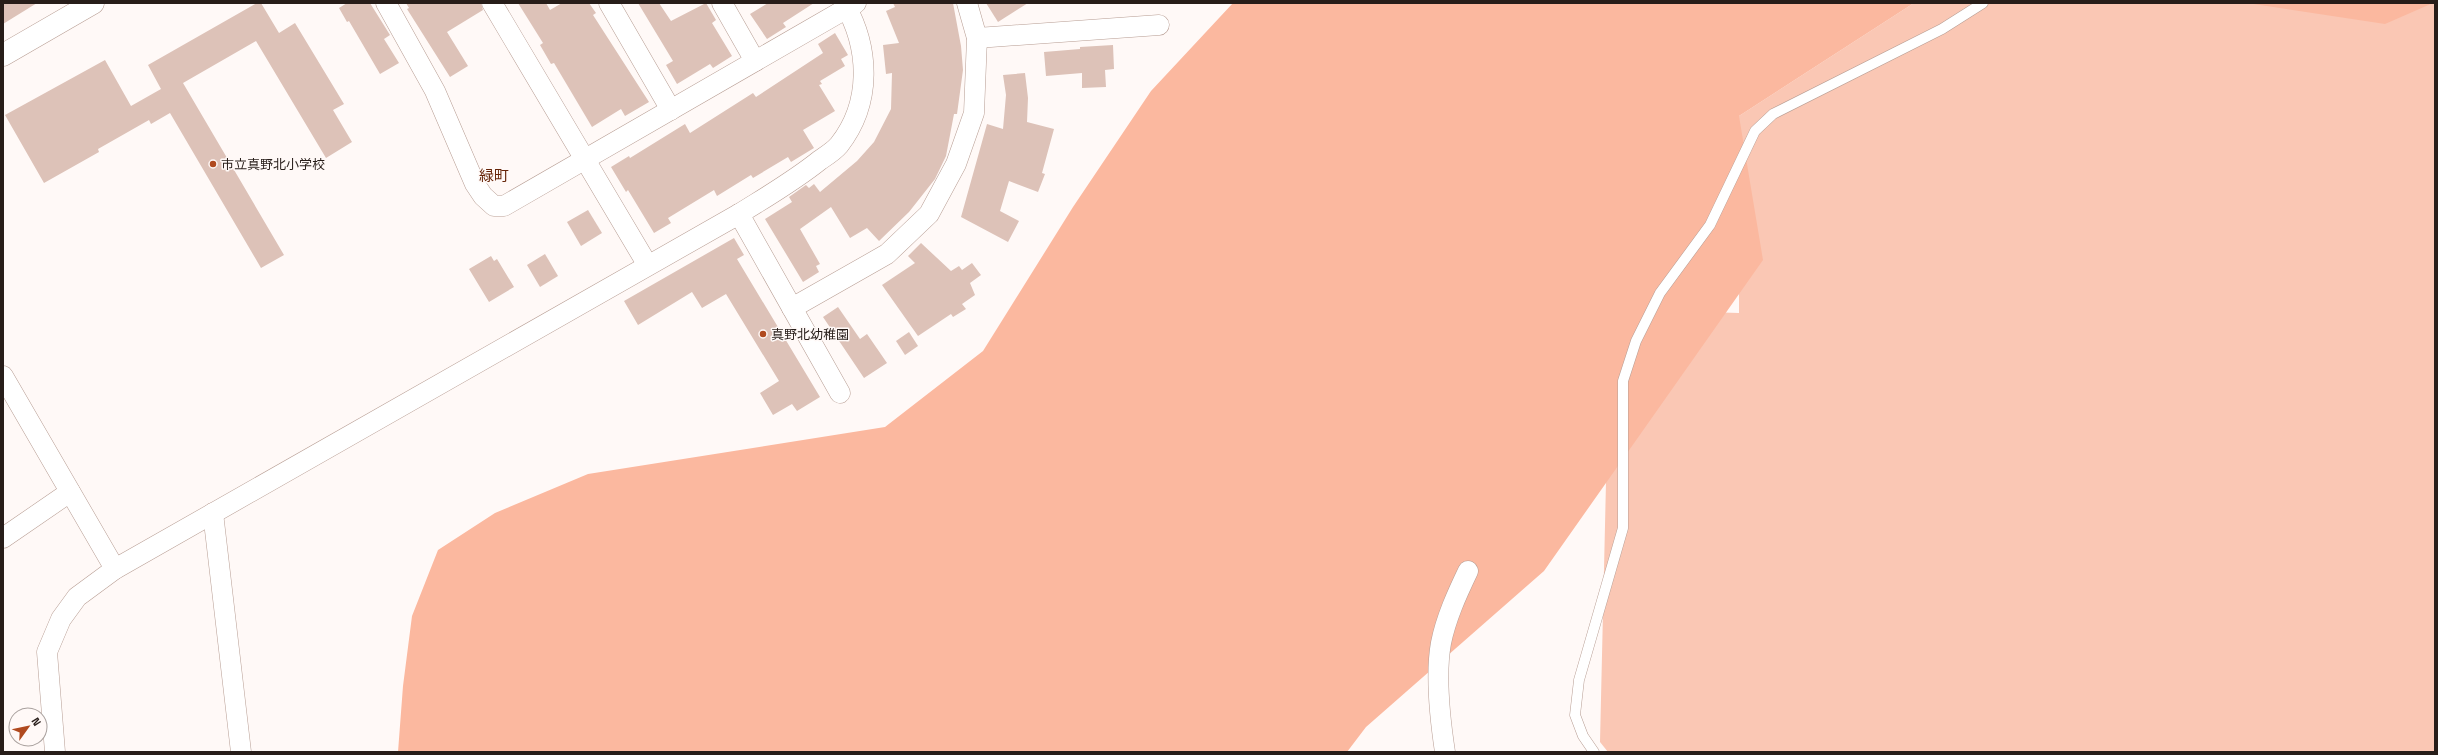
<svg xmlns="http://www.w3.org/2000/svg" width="2438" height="755" font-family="'Space Grotesk','Noto Sans JP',sans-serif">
  <rect width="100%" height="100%" fill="#fff9f7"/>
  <path fill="#fac7b4" d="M1914,3h521v749h-827l-8,-10 10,-433 129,4v-197z"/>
  <g fill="#fbb89f">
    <path d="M1233,3h681l-175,113 24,144 -219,311 -178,156 -19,25h-949l5,-66 9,-70 26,-66 57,-37 93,-39 297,-47 98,-76 90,-144 78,-116z"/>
    <path d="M2247,3h186l-48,21z"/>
  </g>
  <g fill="#ddc2b8">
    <path d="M3,3h34l-34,21z"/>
    <path d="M257,3h4l18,30 16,-10 49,81 -11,6 19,32 -26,16 -70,-117 -73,42 101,172 -23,13 -91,-155 -19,11 -2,-4 -51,29 1,3 -55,31 -39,-68 100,-55 26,46 30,-17 -13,-24z"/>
    <path d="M347,3h23l20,32 -6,4 15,24 -19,11 -31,-53 -2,1 -8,-14z"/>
    <path d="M406,3h75l2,7 -36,22 21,34 -18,11 -43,-68 2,-1z"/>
    <path d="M518,3h28l4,7 12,-7h27l7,10 -3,2 56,87 -24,14 -4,-7 -29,18 -38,-64 -3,1 -11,-19 3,-2z"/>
    <path d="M638,3h21l12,18 35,-18 10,17 -4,3 20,33 -19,12 -3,-4 -33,20 -11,-19 7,-4z"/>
    <path d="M768,3h46l-31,20 3,4 -19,12 -17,-25z"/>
    <path d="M893,3h60l8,43 2,24 -6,44h-3l-8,42 -11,23 -26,33 -30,29 -12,-13 -17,10 -19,-31 -31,22 20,35 -4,2 3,6 -16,10 -38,-63 27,-17 -3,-5 17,-12 3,3 5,-4 6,8 37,-31 17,-19 17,-33 1,-36 -6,1 -3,-29 16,-2 -13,-32 9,-4z"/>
    <path d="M986,3h42l-30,19z"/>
    <path d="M835,33l13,22 -7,4 4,7 -25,15 2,3 -3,1 16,26 -32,19 11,18 -23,14 -3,-5 -35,21 -2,-3 -34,21 -3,-6 -46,28 3,5 -17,10 -26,-43 -2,2 -15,-25 18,-11 1,2 55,-34 5,9 63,-40 3,4 67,-44 -5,-9z"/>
    <path d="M1113,45l1,24 -9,1 1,17 -24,1v-15l-36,3 -2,-24 36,-3v-2z"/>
    <path d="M1025,73l3,25 -1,24 27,7 -12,44 3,1 -7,18 -29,-11 -9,30 19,10 -11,21 -47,-25 26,-93 16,5 3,-34 -3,-20z"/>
    <path d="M588,210l14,23 -21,13 -14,-24z"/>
    <path d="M734,238l10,17 -7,4 83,138 -23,14 -5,-7 -19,11 -13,-22 19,-12 -53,-87 -24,14 -10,-16 -54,33 -14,-24z"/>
    <path d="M921,243l30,28 8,-5 3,4 10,-7 9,12 -11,8 5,12 -13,9 4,5 -13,8 -2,-3 -33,22 -36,-51 33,-22 -7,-7z"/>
    <path d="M545,254l13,22 -18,11 -13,-22z"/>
    <path d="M491,256l3,5 3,-2 17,28 -25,15 -20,-33z"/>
    <path d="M838,307l22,32 7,-5 20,29 -23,15 -41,-61z"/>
    <path d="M909,332l9,14 -13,9 -9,-14z"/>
  </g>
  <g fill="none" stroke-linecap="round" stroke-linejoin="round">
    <g stroke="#b79d93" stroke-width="11">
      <path id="service" d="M1594,752l-11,-16 -8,-21 4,-35 44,-152v-147l13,-40 24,-48 50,-68 45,-94 18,-17 169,-85 41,-26"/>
    </g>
    <g stroke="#b79d93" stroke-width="21">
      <g id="minor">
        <path d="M386,3l49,88 40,93 8,12 11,10h10l352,-203"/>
        <path d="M492,3l155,261"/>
        <path d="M609,3l62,107"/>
        <path d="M722,3l33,58"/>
        <path d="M977,38l182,-13"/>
        <path d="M739,214l101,179"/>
        <path d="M792,308l95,-54 42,-40 27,-50 18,-51 3,-75 -10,-35"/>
        <path d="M3,376l112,193"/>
        <path d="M213,513l28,239"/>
        <path d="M3,538l67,-46"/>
        <path d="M55,752l-8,-100 14,-33 16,-22 38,-28 624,-355c27,-17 55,-33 81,-54 6,-4 14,-9 19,-15 33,-42 31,-97 5,-142"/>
        <path d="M1445,752c-5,-33 -10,-76 -4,-109 5,-25 16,-49 27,-72"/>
      </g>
    </g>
    <g stroke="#b79d93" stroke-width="23">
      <path id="tertiary" d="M3,55l90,-52"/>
    </g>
    <use href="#service" stroke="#fff" stroke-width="10"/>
    <use href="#minor" stroke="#fff" stroke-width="20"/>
    <use href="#tertiary" stroke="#fff" stroke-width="22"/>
  </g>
  <g fill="#b04a1f" stroke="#fff9f7" stroke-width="1.5">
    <circle cx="213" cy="164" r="4"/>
    <circle cx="763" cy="334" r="4"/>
  </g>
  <g text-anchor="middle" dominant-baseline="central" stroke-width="3" stroke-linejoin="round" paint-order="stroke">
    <g font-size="13" fill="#271d19" stroke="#fff9f7" text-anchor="start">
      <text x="221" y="164">市立真野北小学校</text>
      <text x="771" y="334">真野北幼稚園</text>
    </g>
    <g font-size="15" fill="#652408" stroke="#fff9f7">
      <text x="494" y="175">緑町</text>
    </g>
  </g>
  <rect width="2438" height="755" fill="none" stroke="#271d19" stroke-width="8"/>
  <g transform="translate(28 727) rotate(57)"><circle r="19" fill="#fff9f7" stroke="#a9a19e"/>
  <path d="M0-3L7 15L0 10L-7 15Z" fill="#b04a1f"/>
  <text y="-6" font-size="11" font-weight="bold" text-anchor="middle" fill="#271d19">N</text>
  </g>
</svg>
